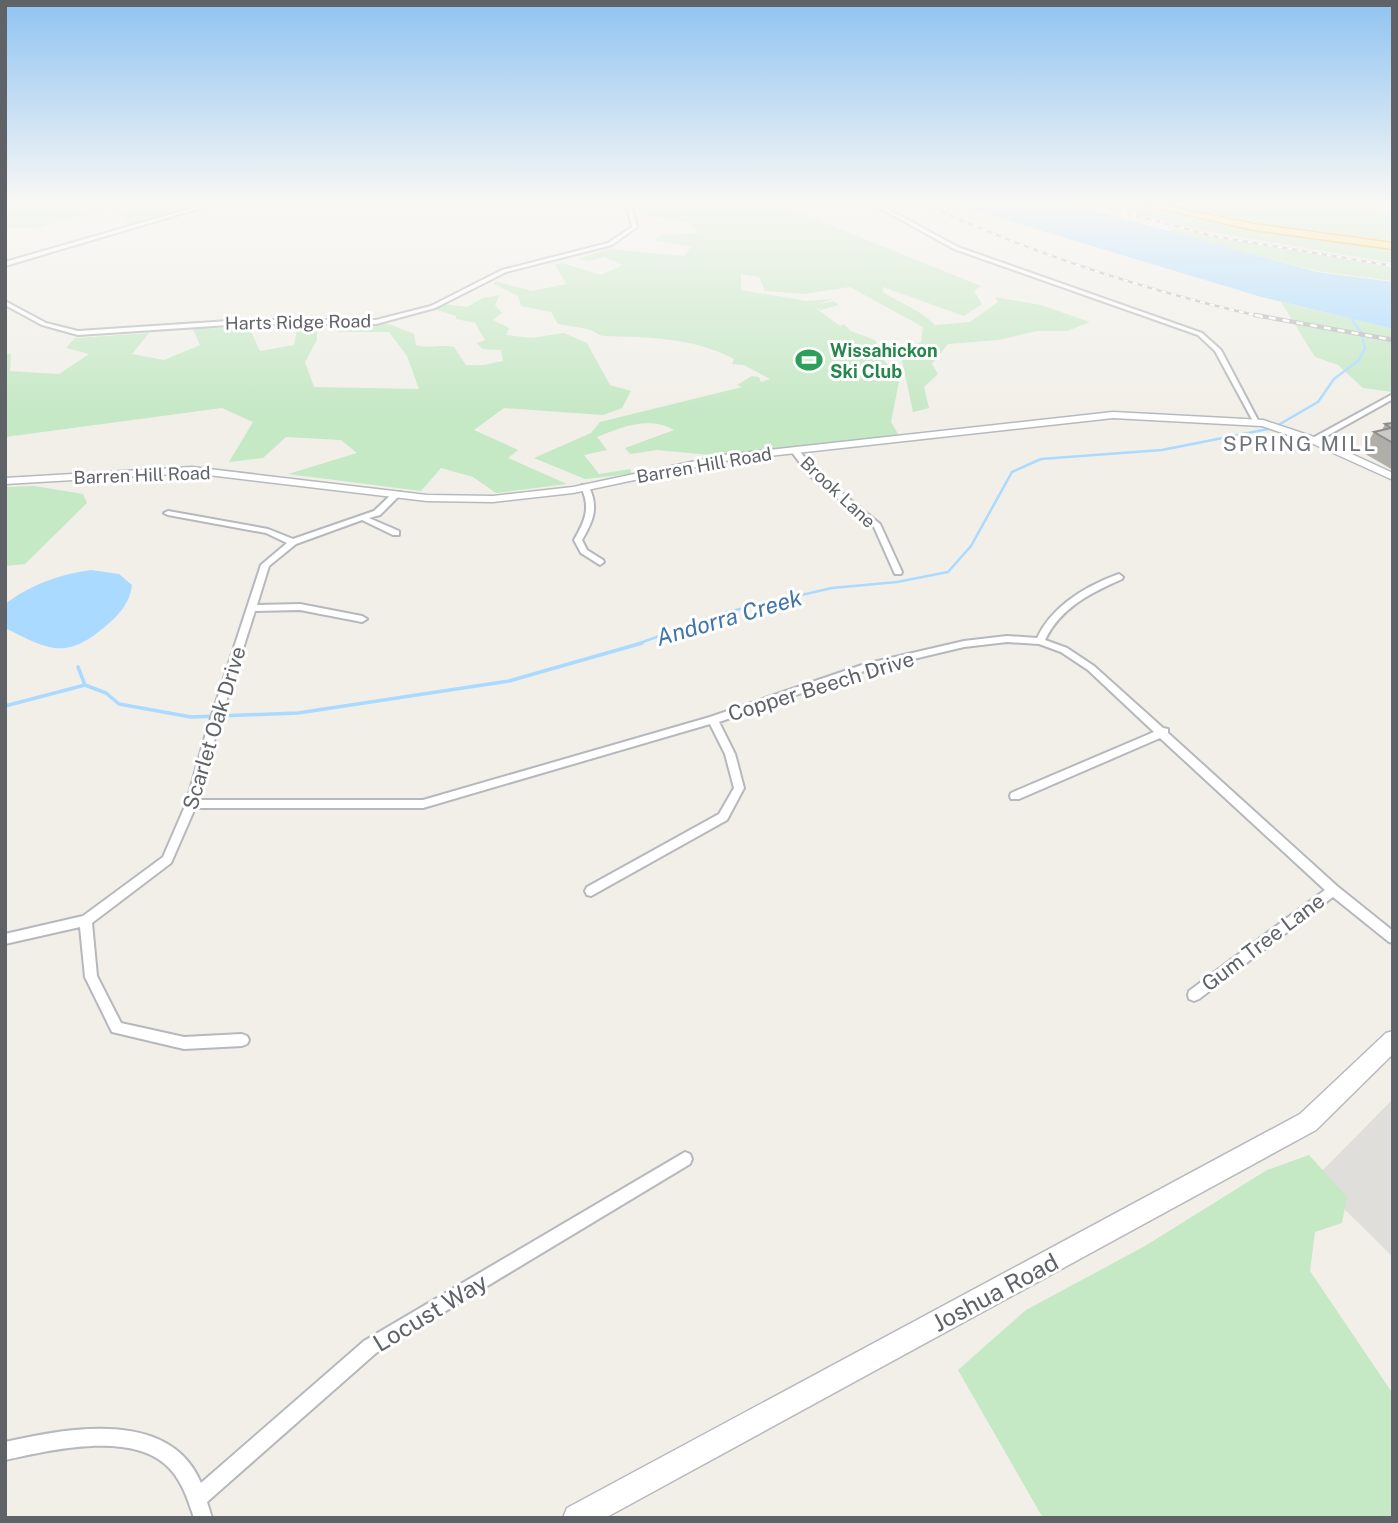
<svg xmlns="http://www.w3.org/2000/svg" width="1398" height="1523" font-family="'Public Sans',sans-serif">
  <rect width="100%" height="100%" fill="#f1efe8"/>
  <path fill="#e0deda" d="M1393,1099v158l-79,-78z"/>
  <g fill="#c5e8c5">
    <path d="M5,201h213l-87,25 -15,-19 -81,21h-30z"/>
    <path d="M637,201l24,2 110,-2 210,85 -7,5 8,13 -18,12 -81,-29v5c18,12 38,18 52,33l35,-3 28,-20 -3,-5 46,8 49,17 -23,9h-30l-39,9 -50,4 -16,20 6,10 -14,13 5,21 -16,4 -13,-61 21,-9 2,-15 -73,-40 -46,7 -39,-3 -6,-14 -18,-3v16l65,11 27,-2 -18,6 18,-4 6,4 -18,5 -8,-4 27,20 4,-2 7,7 24,9 10,22 15,14 -9,46 10,17 -180,17 -64,-6 -27,4 -5,-6 49,-18c-25,-14 -52,-3 -77,7l10,13 -23,5 15,19 31,-5 2,5 -47,5 -51,-21 57,-25 9,-11 142,-35 -5,-2 15,-9 7,1 2,5 9,-3 -26,-14 -12,-1 2,-5c-39,-21 -85,-22 -129,-23 -6,0 -9,-4 -15,-6 -10,-3 -22,-4 -32,-6l-7,-12 -30,-6 -3,-10 -24,-12 1,-3 37,10 34,-7 -11,-20 7,-1 39,12 22,-10 -19,-8 -15,4 -11,-2 31,-10 75,7 7,-9 -37,-7 7,-5 38,-2 -11,-10 -47,-9z"/>
    <path d="M1091,201h32l153,32 117,15v15l-194,-33z"/>
    <path d="M1153,201h182l12,6 46,4v30l-125,-16z"/>
    <path d="M1175,229l218,39v13l-76,-10 -151,-39z"/>
    <path d="M500,295l-5,10 7,8 -9,7 16,8 -3,7 25,3 33,-5 23,10 23,42 21,6 -9,17 -19,7 -99,-7 -30,22 44,20 -10,8 59,26 -71,9 -23,-16 -32,-9 -20,23 -133,-17 69,-21 -16,-13 -55,-3 -23,21 -34,4 24,-40 -31,-14 -217,29v-84l6,1 -1,17 49,3 30,-20 -23,-6 9,-10 74,-5 -17,21 32,6 36,-15 -7,-16 56,-2 11,24 34,-6 3,-15 20,-1v11l-12,22 9,25 105,2 -12,-33 -18,-24h-51l-2,-5 53,-3 25,10 2,11c13,4 24,-1 38,2l12,18h17l20,-4 -2,-11 -19,-1 -5,-6 8,-3 -10,-17 -19,-4v-3l-22,-7 9,-5 24,3 16,-9z"/>
    <path d="M1281,302l112,27v63l-30,-4 -25,-23 -23,-8z"/>
    <path d="M34,486l49,8 4,9 -62,61 -20,2v-79z"/>
    <path d="M1309,1155l38,42 -5,26 -27,9 -5,39 83,123v124h-350l-85,-148 68,-60 119,-64 122,-76z"/>
  </g>
  <g fill="#aadaff">
    <path d="M943,201l119,1 255,70 76,10v47l-135,-33z"/>
    <path d="M91,570l28,4 13,11c-2,17 -12,29 -25,40 -41,35 -56,26 -102,3v-24c27,-20 53,-29 86,-34z"/>
  </g>
  <g fill="none" stroke-linecap="round" stroke-linejoin="round">
    <g stroke="#aadaff" stroke-width="2.5">
      <path d="M1352,320l9,12"/>
      <path d="M637,644l90,-32 105,-24 65,-6 51,-10 23,-26 41,-74 29,-13 121,-9 111,-22 45,-26 16,-23 25,-19 6,-12 -3,-11"/>
    </g>
    <g stroke="#aadaff" stroke-width="3.5">
      <path d="M78,667l7,18"/>
      <path d="M5,706l80,-21 21,8 13,11 72,13 107,-4 211,-32 133,-38"/>
    </g>
    <g stroke="#b5b8bc" stroke-width="4">
      <g id="street">
        <path d="M217,201h7l-219,65v-4z"/>
        <path d="M626,201h4l7,26 -25,18 -106,27 -71,36 -59,16h-132l-166,11 -36,-10 -37,-20v-4l41,22 32,8 166,-11h132l55,-14 71,-36 106,-27 24,-16z"/>
        <path d="M867,201h6l85,46 244,86 19,17 38,72 -5,1 -39,-72 -17,-16 -244,-86z"/>
        <path d="M1393,394v5l-77,43 -7,-2z"/>
        <path d="M792,449h6l18,23 64,52 22,48 -1,2h-6l-1,-2 -20,-45 -64,-51 -19,-25z"/>
        <path d="M582,485l7,2c10,21 4,34 -7,53l5,10 16,10 1,2 -4,3 -19,-12 -7,-13c11,-19 17,-32 7,-53z"/>
        <path d="M394,492h6l1,2 -21,21 -11,3 30,13v4h-6l-31,-15 -66,24 -27,22 -12,39 43,-1 62,12 5,3 -5,3 -62,-12 -45,1 -38,119 -19,70h225l287,-83 155,-53 99,-23 43,-5 30,2c16,-33 49,-52 82,-64l4,3 -1,2c-31,14 -61,28 -77,61l22,8 27,18 69,62 5,1v4l169,153 56,45v12l-4,-1 -56,-45 -134,102 -5,2 -5,-2 -1,-4 1,-4 136,-101 -165,-152 -141,61h-8l-1,-3 1,-3 143,-61 -66,-62 -27,-18 -22,-8 -32,-2 -43,5 -97,23 -148,52 16,32 9,34 -17,32 -136,76 -4,-1 -2,-4 2,-4 132,-73 15,-26 -9,-34 -15,-30 -287,84h-228l-24,55 -79,60 5,53 24,47 63,14 58,-3 5,2 2,4 -2,4 -5,2 -58,3 -72,-17 -27,-55 -5,-50 -75,17v-10l78,-18 80,-59 23,-53 21,-74 54,-165 26,-22 -21,-10 -98,-18 -4,-2 4,-2 100,18 25,10 81,-28z"/>
        <path d="M685,1152l5,2 2,5 -2,5 -314,189 -169,149 5,16h-18c-6,-18 -11,-34 -23,-48 -35,-41 -121,-20 -166,-10v-18c62,-14 165,-34 196,41l163,-142z"/>
      </g>
    </g>
    <g stroke="#b6babf" stroke-width="3">
      <g id="secondary">
        <path d="M1113,412l150,8 54,18 76,35v7l-84,-38 -47,-16 -149,-8 -389,43 -151,32 -80,9 -66,-1 -235,-28 -187,11v-6l187,-11 235,28 66,1 80,-9 151,-32z"/>
        <path d="M1393,1031v23l-77,76 -711,388h-42l4,-10 733,-394 86,-81z"/>
      </g>
    </g>
    <g stroke="#f9ab00" stroke-width="3">
      <path id="highway" d="M1126,201h18l110,23 139,19v6l-139,-19z"/>
    </g>
    <use href="#street" fill="#fff" fill-rule="evenodd"/>
    <use href="#secondary" fill="#fff" fill-rule="evenodd"/>
    <use href="#highway" fill="#fde293" fill-rule="evenodd"/>
    <g stroke="#b6b7b8" stroke-width="2.5">
      <g id="rail-far1">
        <path d="M918,201c112,52 225,89 345,116"/>
        <path d="M1083,201l130,35 180,30"/>
      </g>
    </g>
    <g stroke="#b6b7b8" stroke-width="4.5">
      <path id="rail" d="M1255,315l138,25"/>
    </g>
    <use href="#rail-far1" stroke="#fff" stroke-width="2" stroke-dasharray="5" stroke-linecap="butt"/>
    <use href="#rail" stroke="#fff" stroke-width="2.5" stroke-dasharray="7" stroke-linecap="butt"/>
  </g>
  <path fill="#afaea9" d="M1393,423v47l-31,-18 12,-20 8,-2 3,-6z"/>
  <path fill="#cccac5" stroke="#8f8d8a" stroke-width="2" d="M1393,423v20l-19,-11 17,-4 -6,-4z"/>
  <linearGradient id="sky" x2="0" y2="1"><stop stop-color="#8fc3f1"/><stop offset="0.49" stop-color="#f9f8f5"/><stop offset="1" stop-color="#f9f8f5" stop-opacity="0"/></linearGradient>
  <rect width="1398" height="414" fill="url(#sky)"/>
  <defs>
    <g id="stadium-bare" transform="scale(2.1)"><path d="M0-5a6.5 5 0 1 0 0 10a6.5 5 0 1 0 0-10ZM-3.5-1.8h7v3.6h-7Z" fill="#2e9e5b" stroke="#fff" stroke-width="2.5" paint-order="stroke"/></g>
  </defs>
  <g fill-rule="evenodd">
    <use href="#stadium-bare" x="809" y="360"/>
  </g>
  <g text-anchor="middle" dominant-baseline="central" stroke-width="6" stroke-linejoin="round" paint-order="stroke">
    <g font-size="18" fill="#5f6368" stroke="#fff">
      <text transform="translate(298 322) rotate(-1)">Harts Ridge Road</text>
      <text transform="translate(704 465) rotate(-10)">Barren Hill Road</text>
      <text transform="translate(142 475) rotate(-2)">Barren Hill Road</text>
      <text transform="translate(838 492) rotate(43)">Brook Lane</text>
    </g>
    <g font-size="18" font-weight="bold" fill="#27864d" stroke="#fff" text-anchor="start">
      <text x="830" y="350">Wissahickon<tspan x="830" dy="21">Ski Club</tspan></text>
    </g>
    <g font-size="21" letter-spacing="2" fill="#70757a" stroke="#fff">
      <text x="1300" y="443">SPRING MILL</text>
    </g>
    <g font-size="21" fill="#5f6368" stroke="#fff">
      <text transform="translate(821 686) rotate(-17)">Copper Beech Drive</text>
      <text transform="translate(214 728) rotate(-73)">Scarlet Oak Drive</text>
      <text transform="translate(1263 942) rotate(-37)">Gum Tree Lane</text>
    </g>
    <g font-size="23" font-style="italic" fill="#4174aa" stroke="#fff">
      <text transform="translate(729 617) rotate(-16)">Andorra Creek</text>
    </g>
    <g font-size="24" fill="#5f6368" stroke="#fff">
      <text transform="translate(995 1292) rotate(-28)">Joshua Road</text>
      <text transform="translate(430 1312) rotate(-31)">Locust Way</text>
    </g>
  </g>
  <rect width="1398" height="1523" fill="none" stroke="#5f6368" stroke-width="14"/>
</svg>
